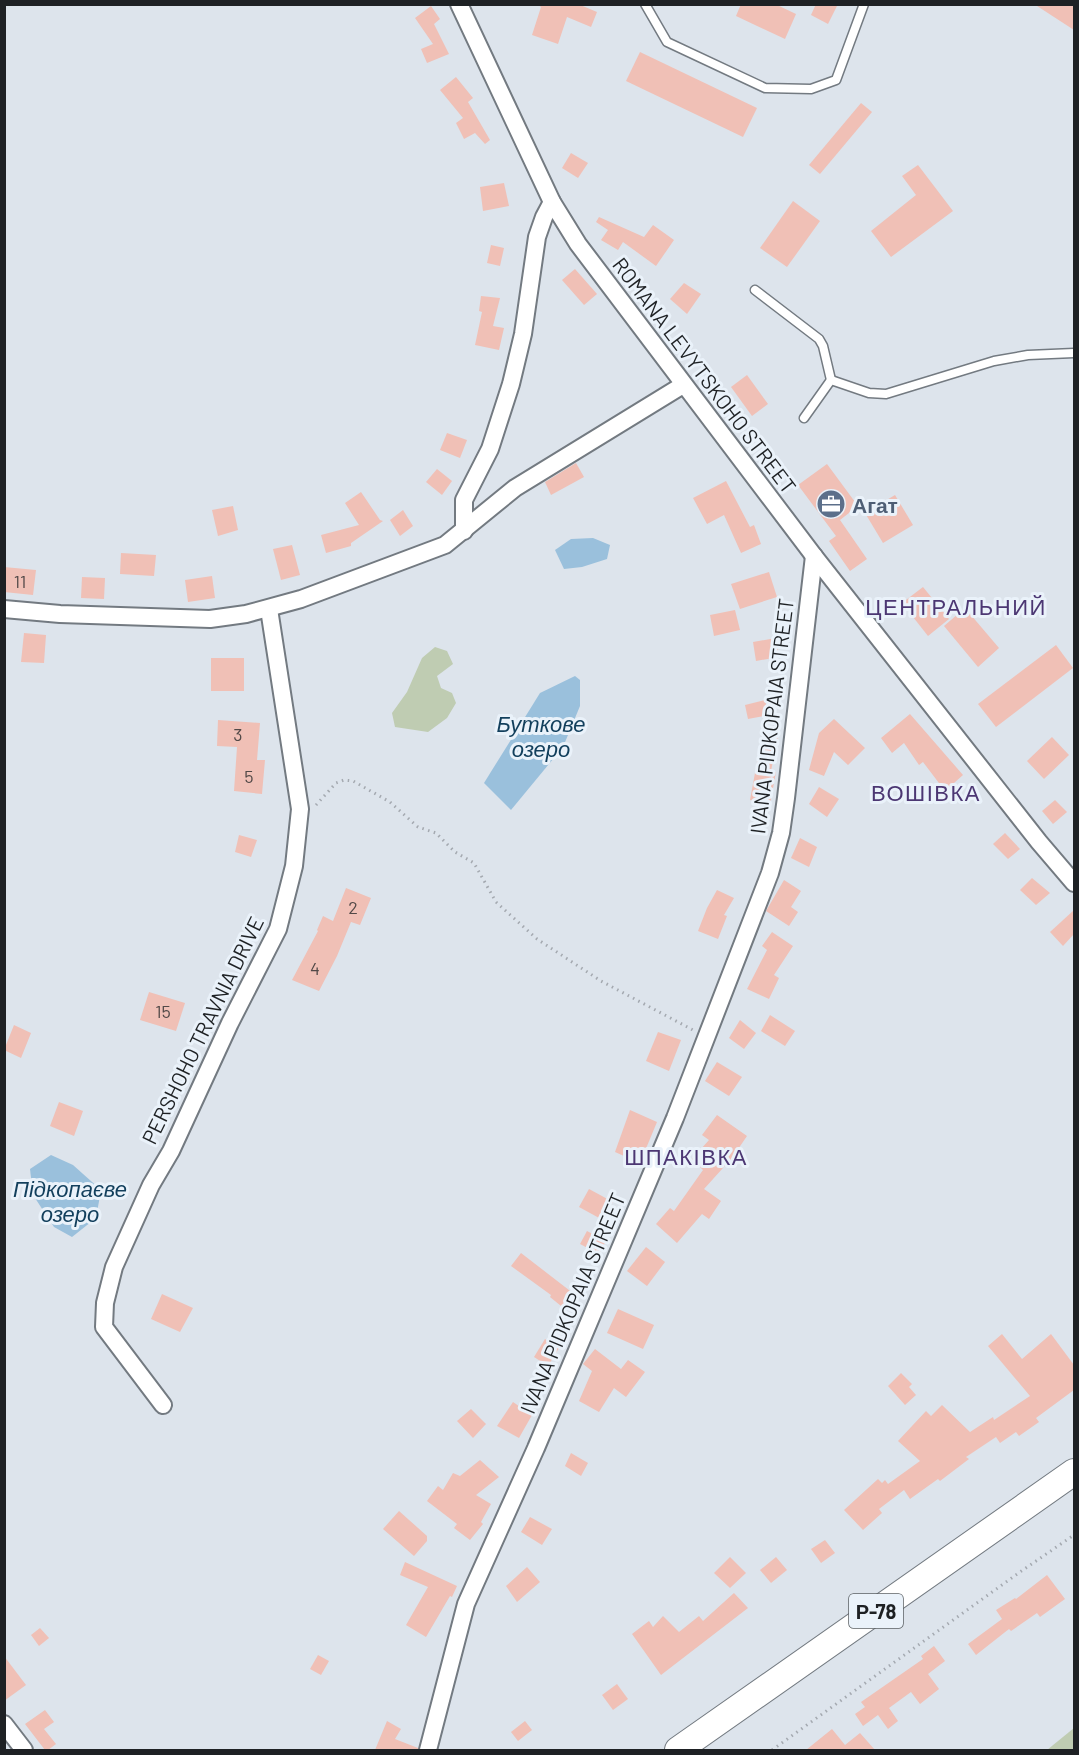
<svg xmlns="http://www.w3.org/2000/svg" width="1079" height="1755" font-family="Barlow,sans-serif">
  <rect width="100%" height="100%" fill="#dde4ec"/>
  <g fill="#bfccb2">
    <path d="M435,647l12,4 6,13 -16,12 4,12 11,5 4,10 -9,15 -19,14 -33,-5 -3,-14 15,-21 15,-34z"/>
    <path d="M1074,1728v22h-27z"/>
  </g>
  <g fill="#9ac0dc">
    <path d="M593,538l17,7 -3,14 -25,8 -18,2 -9,-19 16,-11z"/>
    <path d="M575,676l5,4v26l-17,41 -52,63 -27,-27 56,-90z"/>
    <path d="M51,1155l22,10 28,25 -5,28 -24,19 -18,-10 -21,-32 -3,-26z"/>
  </g>
  <g fill="#f0c0b6">
    <path d="M537,4h41l19,8 -6,15 -24,-10 -9,27 -26,-9 9,-28z"/>
    <path d="M741,4h34l21,10 -11,25 -49,-23z"/>
    <path d="M816,4h22l-10,20 -17,-9z"/>
    <path d="M1034,4h40v26z"/>
    <path d="M431,6l9,13 -6,5 15,30 -22,9 -6,-14 12,-5 -18,-26z"/>
    <path d="M640,52l117,56 -14,29 -117,-56z"/>
    <path d="M456,77l17,21 -5,4 22,38 -5,4 -10,-11 -11,6 -8,-16 7,-5 -23,-28z"/>
    <path d="M861,103l11,9 -52,62 -11,-9z"/>
    <path d="M571,153l17,10 -10,15 -16,-10z"/>
    <path d="M918,165l35,46 -62,46 -20,-26 45,-36 -14,-19z"/>
    <path d="M504,183l5,23 -26,5 -3,-24z"/>
    <path d="M793,201l27,20 -33,46 -27,-19z"/>
    <path d="M599,217l45,20 9,-12 21,15 -18,26 -33,-24 -5,8 -17,-10 7,-10 -12,-8z"/>
    <path d="M491,245l13,3 -4,18 -13,-3z"/>
    <path d="M575,269l22,25 -13,11 -22,-25z"/>
    <path d="M684,283l17,11 -14,20 -17,-15z"/>
    <path d="M481,296l19,2 -7,28 11,2 -5,22 -24,-5 7,-33 -3,-1z"/>
    <path d="M747,375l21,29 -16,12 -21,-29z"/>
    <path d="M447,433l20,7 -7,18 -20,-8z"/>
    <path d="M576,463l8,14 -33,18 -6,-13z"/>
    <path d="M827,464l31,42 -18,14 27,39 -17,12 -21,-30 7,-5 -38,-51z"/>
    <path d="M437,469l15,12 -10,14 -16,-13z"/>
    <path d="M726,481l24,46 4,-2 7,19 -20,9 -17,-38 -17,9 -14,-26z"/>
    <path d="M361,492l19,28 3,1 -32,22v3l-25,7 -5,-18 38,-10 -14,-22z"/>
    <path d="M895,495l18,30 -30,18 -18,-30z"/>
    <path d="M233,506l5,24 -20,6 -6,-26z"/>
    <path d="M403,510l10,16 -13,10 -10,-16z"/>
    <path d="M292,545l8,30 -19,5 -8,-31z"/>
    <path d="M121,553l35,2 -2,21 -34,-2z"/>
    <path d="M4,567l32,3 -3,25 -29,-3z"/>
    <path d="M769,572l8,25 -37,12 -9,-25z"/>
    <path d="M212,576l3,22 -27,4 -3,-22z"/>
    <path d="M82,577l23,1 -1,21 -23,-1z"/>
    <path d="M923,587l26,32 -21,17 -26,-33z"/>
    <path d="M965,608l34,40 -21,19 -34,-41z"/>
    <path d="M735,610l5,20 -26,6 -4,-21z"/>
    <path d="M24,633l22,2 -2,28 -23,-1z"/>
    <path d="M776,638l3,19 -23,4 -3,-19z"/>
    <path d="M1056,645l17,23 -77,59 -18,-23z"/>
    <rect x="211" y="658" width="33" height="33"/>
    <path d="M765,700l4,15 -21,4 -3,-14z"/>
    <path d="M910,714l53,61 -18,16 -22,-29 -4,3 -15,-22 -12,10 -11,-15z"/>
    <path d="M834,719l31,29 -17,17 -14,-13 -10,24 -15,-6 10,-37z"/>
    <path d="M218,720l42,3 -3,37h8l-3,34 -28,-3 3,-44 -20,-1z"/>
    <path d="M762,735l16,1 -7,35 5,1 -6,32 -20,-4z"/>
    <path d="M1052,737l17,18 -25,24 -17,-18z"/>
    <path d="M819,787l20,12 -12,18 -18,-13z"/>
    <path d="M1055,800l12,12 -14,12 -11,-13z"/>
    <path d="M1005,833l15,16 -12,10 -15,-15z"/>
    <path d="M239,835l18,5 -6,17 -16,-5z"/>
    <path d="M800,838l17,9 -8,20 -18,-9z"/>
    <path d="M1032,878l18,15 -14,12 -16,-15z"/>
    <path d="M784,880l17,11 -10,16 7,5 -9,14 -23,-15z"/>
    <path d="M346,888l25,10 -11,27 -9,-3 -14,34 -18,35 -27,-11 26,-49 -1,-1 6,-14 10,5z"/>
    <path d="M717,890l17,8 -10,17 3,1 -9,23 -20,-8 9,-23z"/>
    <path d="M1074,910v24l-11,12 -13,-14z"/>
    <path d="M772,932l21,14 -19,29 5,3 -10,21 -22,-10 20,-39 -5,-4z"/>
    <path d="M149,992l36,11 -9,28 -36,-11z"/>
    <path d="M770,1015l25,16 -10,15 -24,-15z"/>
    <path d="M740,1020l16,13 -12,16 -15,-11z"/>
    <path d="M14,1025l17,8 -10,25 -17,-8z"/>
    <path d="M658,1032l23,8 -12,31 -23,-10z"/>
    <path d="M717,1062l25,15 -13,19 -24,-15z"/>
    <path d="M59,1102l24,9 -9,25 -24,-10z"/>
    <path d="M630,1110l27,12 -17,41 -25,-11z"/>
    <path d="M717,1115l30,21 -15,22 -28,31 17,12 -12,18 -7,-5 -25,29 -21,-19 14,-16 4,3 29,-41 -11,-11 17,-19 -7,-5z"/>
    <path d="M589,1189l24,13 -12,17 -22,-12z"/>
    <path d="M587,1231l19,10 -7,13 -19,-10z"/>
    <path d="M646,1247l19,15 -18,24 -20,-15z"/>
    <path d="M521,1253l57,44 -12,13 -16,-13 1,-2 -40,-29z"/>
    <path d="M162,1294l31,14 -13,24 -29,-13z"/>
    <path d="M618,1309l36,16 -11,24 -36,-16z"/>
    <path d="M1002,1334l20,25 29,-25 23,31v25l-38,28 3,4 -20,14 -3,-4 -16,11 -4,-6 -30,20 3,2 -29,22 -2,-2 -28,20 -6,-9 -25,19 3,4 -19,17 -19,-20 34,-31 4,4 3,-3 3,4 32,-23 -22,-20 28,-30 5,5 11,-11 28,27 23,-15 1,3 36,-24 -42,-50z"/>
    <path d="M545,1339l14,9 -11,18 -14,-9z"/>
    <path d="M595,1349l26,20 7,-9 17,12 -19,25 -12,-9 -15,24 -20,-11 13,-30 -9,-7z"/>
    <path d="M901,1373l11,11 -3,3 7,8 -11,10 -17,-19z"/>
    <path d="M513,1402l19,13 -13,23 -22,-12z"/>
    <path d="M471,1409l15,15 -13,14 -16,-17z"/>
    <path d="M571,1453l17,10 -7,13 -16,-10z"/>
    <path d="M480,1460l19,17 -23,18 15,9 -10,18 2,2 -13,16 -16,-12 3,-4 -30,-23 11,-15 5,4 10,-17 7,3z"/>
    <path d="M399,1511l28,25v5l-13,15 -31,-27z"/>
    <path d="M530,1517l22,12 -10,16 -21,-13z"/>
    <path d="M825,1540l10,13 -14,10 -10,-14z"/>
    <path d="M730,1557l16,16 -16,15 -16,-15z"/>
    <path d="M776,1557l11,13 -16,13 -11,-13z"/>
    <path d="M405,1562l52,24 -5,11 -2,-1 -24,41 -20,-12 22,-38 -28,-12z"/>
    <path d="M527,1567l13,15 -23,20 -11,-16z"/>
    <path d="M1047,1575l18,24 -25,18 -3,-4 -26,18 -2,-2 -33,26 -8,-11 34,-25 -6,-9 19,-12 1,1z"/>
    <path d="M734,1593l14,15 -87,67 -29,-41 17,-13 4,6 10,-11 16,16 20,-16 4,5z"/>
    <path d="M40,1628l9,10 -10,8 -8,-11z"/>
    <path d="M934,1646l11,15 -17,13 11,15 -19,15 -9,-12 -22,16 9,13 -10,8 -10,-14 -15,11 -8,-12 10,-7 -4,-5 62,-43 -2,-3z"/>
    <path d="M318,1655l11,6 -8,14 -11,-6z"/>
    <path d="M4,1656l22,29 -22,16z"/>
    <path d="M617,1684l11,15 -15,11 -11,-15z"/>
    <path d="M45,1710l9,12 -10,7 12,15 -8,6h-3l-20,-26z"/>
    <path d="M387,1721l14,8 -6,10 23,9v2h-43z"/>
    <path d="M525,1721l7,9 -14,11 -7,-9z"/>
    <path d="M832,1729l13,16 15,-12 15,17h-69z"/>
  </g>
  <g fill="none" stroke-linecap="round" stroke-linejoin="round">
    <g stroke="#737a81" stroke-width="11">
      <g id="lane">
        <path d="M645,4l22,38 98,46 46,1 25,-9 28,-76"/>
        <path d="M755,290l64,49 4,7 8,34"/>
        <path d="M804,418l27,-38 38,13 17,1 108,-33 34,-6 46,-2"/>
      </g>
    </g>
    <g stroke="#737a81" stroke-width="20">
      <g id="street">
        <path d="M459,4l93,198 26,42 236,312 225,286 35,41"/>
        <path d="M464,531v-31l26,-51 21,-65 12,-50 14,-97 7,-20 8,-15"/>
        <path d="M4,609l56,5 150,5 36,-5 55,-15 144,-54 70,-57 168,-103"/>
        <path d="M163,1405l-59,-78 1,-24 9,-36 37,-82 20,-34 59,-128 48,-94 16,-63 6,-57 -31,-200"/>
        <path d="M4,1724l20,26"/>
        <path d="M428,1750l38,-146 70,-156 139,-330 95,-245 11,-40 5,-35 28,-242"/>
      </g>
    </g>
    <g stroke="#737a81" stroke-width="28">
      <path id="primary" d="M678,1750l396,-278"/>
    </g>
    <g stroke="#a4a9b0" stroke-width="3" stroke-dasharray="1.5 4.5" stroke-linecap="butt">
      <path d="M316,805l20,-22 8,-3 9,1 37,21 28,25 18,6 19,19 19,11 22,39 41,37 64,42 92,49"/>
      <path d="M772,1750l248,-178 54,-37"/>
    </g>
    <use href="#lane" stroke="#fff" stroke-width="8"/>
    <use href="#street" stroke="#fff" stroke-width="16"/>
    <use href="#primary" stroke="#fff" stroke-width="26"/>
  </g>
  <defs>
    <g id="office-disc" transform="scale(1.5)"><circle r="9.5" fill="#5c6f8a" stroke="#eaf2fa"/><path d="M-6-3h4V-5.5h4V-3h4V5H-6ZM-1-4.5V-3h2v-1.5ZM-6 0V1H6V0Z" fill="#fff"/></g>
  </defs>
  <g fill-rule="evenodd">
    <use href="#office-disc" x="831" y="504"/>
  </g>
  <g text-anchor="middle" dominant-baseline="central" stroke-width="6" stroke-linejoin="round" paint-order="stroke">
    <g font-size="18" fill="#524948">
      <text x="20" y="581">11</text>
      <text x="238" y="734">3</text>
      <text x="249" y="776">5</text>
      <text x="353" y="907">2</text>
      <text x="315" y="968">4</text>
      <text x="163" y="1011">15</text>
    </g>
    <rect fill="#eaf2fa" stroke="#5b6064" stroke-width="1.5" x="849" y="1594" width="54" height="34" rx="4.5"/>
    <g font-size="20" font-weight="bold" fill="#1e2124">
      <text x="876" y="1611">Р-78</text>
    </g>
    <g font-size="21" fill="#1e2124" stroke="#eaf2fa">
      <text transform="translate(705 375) rotate(53)">ROMANA LEVYTSKOHO STREET</text>
      <text transform="translate(771 716) rotate(-83)">IVANA PIDKOPAIA STREET</text>
      <text transform="translate(202 1030) rotate(-64)">PERSHOHO TRAVNIA DRIVE</text>
      <text transform="translate(572 1303) rotate(-67)">IVANA PIDKOPAIA STREET</text>
    </g>
    <g font-size="21" font-weight="bold" fill="#4e5e75" stroke="#eaf2fa" text-anchor="start">
      <text x="852" y="504">Агат</text>
    </g>
    <g font-size="22" letter-spacing="1.5" fill="#4c3773" stroke="#eaf2fa">
      <text x="956" y="606">ЦЕНТРАЛЬНИЙ</text>
      <text x="926" y="792">ВОШІВКА</text>
      <text x="686" y="1156">ШПАКІВКА</text>
    </g>
    <g font-size="22" font-style="italic" fill="#123f5c" stroke="#eaf2fa">
      <text x="541" y="723">Буткове<tspan x="541" dy="25">озеро</tspan></text>
      <text x="70" y="1188">Підкопаєве<tspan x="70" dy="25">озеро</tspan></text>
    </g>
  </g>
  <rect width="1079" height="1755" fill="none" stroke="#1e2124" stroke-width="12"/>
</svg>
